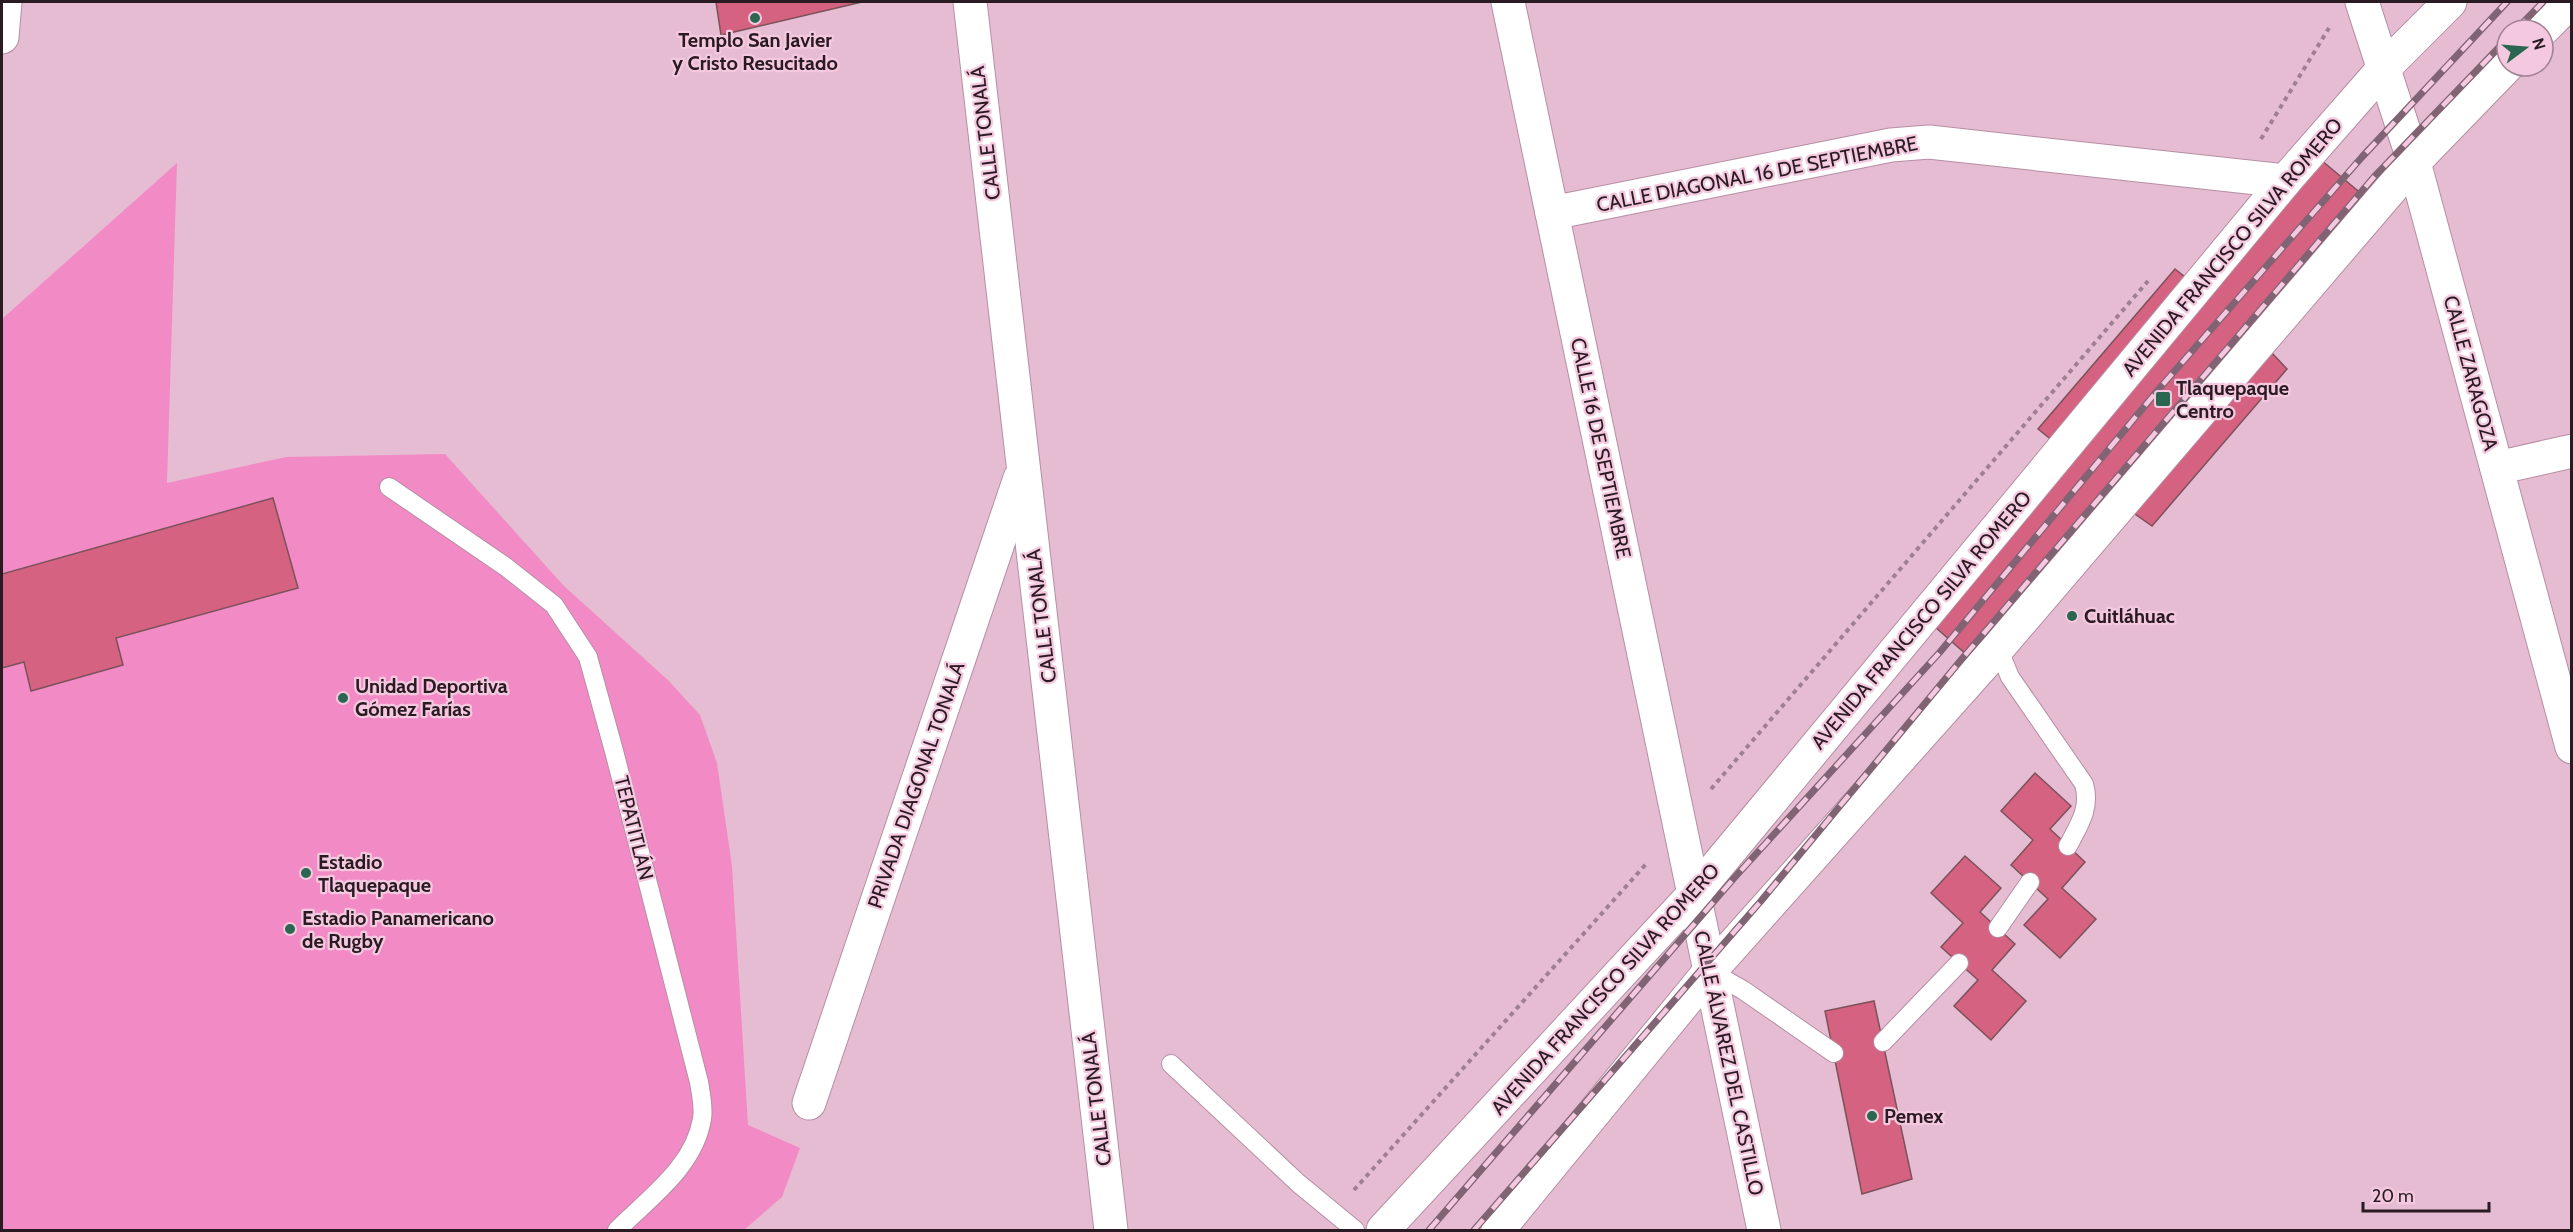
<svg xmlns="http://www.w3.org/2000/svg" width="2573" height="1232" font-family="Cabin,sans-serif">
  <rect width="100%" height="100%" fill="#e6bcd2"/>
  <path fill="#f28bc5" d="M177,163l-10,320 119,-26 159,-3 119,132 105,95 31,34 17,48 15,103 16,259 52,23 -18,49 -38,33h-742v-911z"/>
  <g fill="#d56280" stroke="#7b525a" stroke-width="1.5">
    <path d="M716,2h146l-141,33z"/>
    <path d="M2315,155l72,60 -116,137 16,17 -135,157 -20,-14 -139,166 -75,-66 141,-166 -21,-17 137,-160 24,19z"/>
    <path d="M273,498l25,90 -182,50 7,27 -92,26 -7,-29 -22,6v-94z"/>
    <path d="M2035,773l36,33 -21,23 35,33 -23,26 34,31 -36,39 -36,-33 24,-26 -37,-34 22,-25 -32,-29z"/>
    <path d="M1965,856l36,32 -21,24 35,32 -23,26 34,31 -35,39 -37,-34 24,-26 -37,-33 22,-24 -32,-30z"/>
    <path d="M1874,1001l38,178 -50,15 -37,-183z"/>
  </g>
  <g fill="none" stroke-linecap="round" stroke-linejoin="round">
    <g stroke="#b68ea3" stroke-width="20">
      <g id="service">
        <path d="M389,487l117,80 48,38 34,52 26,94 85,331c2,12 5,26 3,37 -8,48 -53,79 -85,111"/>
        <path d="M1998,648l12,29 74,107c7,24 -5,41 -16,62"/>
        <path d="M1998,928l32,-46"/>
        <path d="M1710,971l33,19 91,63"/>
        <path d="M1883,1042l76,-79"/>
        <path d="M1171,1064l127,119 57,47"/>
      </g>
    </g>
    <g stroke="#b68ea3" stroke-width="35">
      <g id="minor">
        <path d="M970,2l141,1228"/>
        <path d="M1508,2l256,1228"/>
        <path d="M2362,2l52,160 158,585"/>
        <path d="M2,37l3,-35"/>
        <path d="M1552,213l339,-68 38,-3 356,39"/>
        <path d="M2497,468l75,-17"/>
        <path d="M809,1103l211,-625"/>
      </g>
    </g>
    <g stroke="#b68ea3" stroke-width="35">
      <g id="primary">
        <path d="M2542,30l28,-28"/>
        <path d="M1383,1230l311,-336 591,-713 99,-113 66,-66"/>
        <path d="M1498,1230l212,-259 288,-323 416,-486 93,-96"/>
      </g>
    </g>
    <g stroke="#9f7f90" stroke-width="4" stroke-dasharray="4.5 4.5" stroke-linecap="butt">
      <path d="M2261,139l68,-111"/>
      <path d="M1711,789l437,-508"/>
      <path d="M1354,1190l293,-327"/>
    </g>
    <use href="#service" stroke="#fff" stroke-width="18"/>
    <use href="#minor" stroke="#fff" stroke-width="33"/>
    <use href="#primary" stroke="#fff" stroke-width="33"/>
    <g stroke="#806473" stroke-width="7">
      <g id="rail">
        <path d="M2516,30l27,-28"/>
        <path d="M1429,1230l306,-353 205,-225 218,-262 204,-233 145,-155"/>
        <path d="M1474,1230l287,-329 200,-241 413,-483 133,-138"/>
      </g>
    </g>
    <use href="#rail" stroke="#f4c9df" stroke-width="4.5" stroke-dasharray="14" stroke-linecap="butt"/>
  </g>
  <g fill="#2b6650" stroke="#f4c9df" stroke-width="2">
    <circle cx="755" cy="18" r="6"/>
    <rect x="2155" y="391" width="16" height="16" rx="3"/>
    <circle cx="2072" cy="616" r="6"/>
    <circle cx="343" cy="698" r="6"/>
    <circle cx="306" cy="873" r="6"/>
    <circle cx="290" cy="929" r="6"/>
    <circle cx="1872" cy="1116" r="6"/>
  </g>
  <g text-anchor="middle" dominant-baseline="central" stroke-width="4.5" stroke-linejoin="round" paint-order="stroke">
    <g font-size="20" font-weight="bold" fill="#2a1a22" stroke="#f4c9df" text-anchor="start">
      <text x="755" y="40" text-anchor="middle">Templo San Javier<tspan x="755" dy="23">y Cristo Resucitado</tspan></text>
      <text x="2176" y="388">Tlaquepaque<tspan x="2176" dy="23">Centro</tspan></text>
      <text x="2084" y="616">Cuitláhuac</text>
      <text x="355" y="686">Unidad Deportiva<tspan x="355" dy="23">Gómez Farías</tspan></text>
      <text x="318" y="862">Estadio<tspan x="318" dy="23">Tlaquepaque</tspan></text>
      <text x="302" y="918">Estadio Panamericano<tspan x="302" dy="23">de Rugby</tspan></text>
      <text x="1884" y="1116">Pemex</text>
    </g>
    <g font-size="20" fill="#2a1a22" stroke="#f4c9df">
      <text transform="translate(985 133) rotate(-97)">CALLE TONALÁ</text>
      <text transform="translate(1757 174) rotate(-11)">CALLE DIAGONAL 16 DE SEPTIEMBRE</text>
      <text transform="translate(2232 247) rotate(-50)">AVENIDA FRANCISCO SILVA ROMERO</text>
      <text transform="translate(2471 373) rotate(75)">CALLE ZARAGOZA</text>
      <text transform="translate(1601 448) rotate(78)">CALLE 16 DE SEPTIEMBRE</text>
      <text transform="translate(1041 616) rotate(-97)">CALLE TONALÁ</text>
      <text transform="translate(1921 620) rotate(-50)">AVENIDA FRANCISCO SILVA ROMERO</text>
      <text transform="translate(916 785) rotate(-71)">PRIVADA DIAGONAL TONALÁ</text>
      <text transform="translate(634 828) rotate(76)">TEPATITLÁN</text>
      <text transform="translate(1605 989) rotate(-48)">AVENIDA FRANCISCO SILVA ROMERO</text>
      <text transform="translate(1729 1063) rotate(78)">CALLE ÁLVAREZ DEL CASTILLO</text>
      <text transform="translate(1096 1099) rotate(-97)">CALLE TONALÁ</text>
    </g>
  </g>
  <rect width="2573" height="1232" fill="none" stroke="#2a1a22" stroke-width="6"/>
  <g transform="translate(2525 48) rotate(74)"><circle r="28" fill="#f4c9df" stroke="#a38393" stroke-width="1.5"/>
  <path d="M0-4.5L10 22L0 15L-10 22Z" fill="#2b6650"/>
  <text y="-9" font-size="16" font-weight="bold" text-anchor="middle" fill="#2a1a22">N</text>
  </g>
  <path d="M2363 1202v9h126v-9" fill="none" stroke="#2a1a22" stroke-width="3"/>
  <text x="2372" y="1202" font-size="18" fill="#2a1a22" stroke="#f4c9df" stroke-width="4.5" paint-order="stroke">20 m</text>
</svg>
